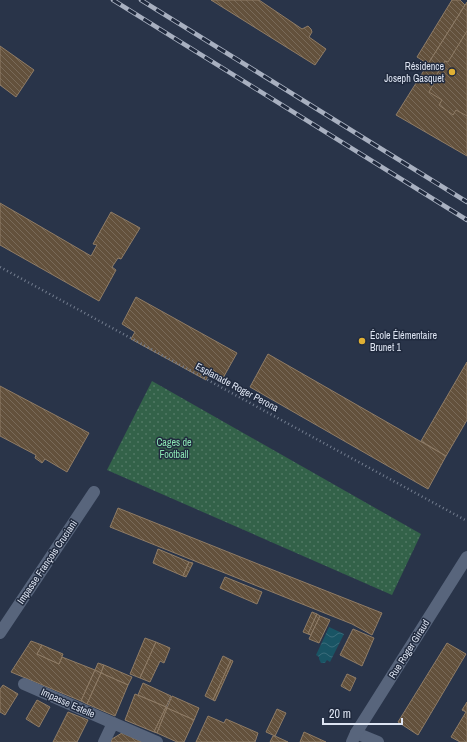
<svg xmlns="http://www.w3.org/2000/svg" width="467" height="742" font-family="'Archivo Narrow',sans-serif">
  <defs>
    <pattern id="park-dots" width="8" height="8" patternUnits="userSpaceOnUse"><rect width="8" height="8" fill="#336249"/><path d="M2 2h.1M6 6h.1" fill="none" stroke="#507864" stroke-width="1.8" stroke-linecap="round"/></pattern>
    <pattern id="water-waves" width="16" height="10" patternUnits="userSpaceOnUse"><rect width="16" height="10" fill="#195464"/><path d="M0 5q4-4 8 0t8 0" fill="none" stroke="#3a6c7b"/></pattern>
    <pattern id="building-back-hatch" width="6" height="6" patternUnits="userSpaceOnUse"><rect width="6" height="6" fill="#63513c"/><path d="M-1 5l2 2M0 0l6 6M5-1l2 2" fill="none" stroke="#796a59"/></pattern>
  </defs>
  <rect width="100%" height="100%" fill="#293449"/>
  <path fill="url(#park-dots)" d="M152,381l269,153 -29,61 -285,-125z"/>
  <path fill="url(#water-waves)" d="M329,627l15,7 -14,28 -3,-2 -2,3h-4l-2,-4v-2l-3,-2z"/>
  <g fill="url(#building-back-hatch)" stroke="#8f7c66">
    <path d="M211,0h48l43,29 6,-3 3,3 1,3 -3,5 17,12 -11,16z"/>
    <path d="M452,0h8l5,5 -37,59 -11,-7z"/>
    <path d="M467,2v154l-71,-41z"/>
    <path d="M467,31v85l-11,-6 -3,5 -14,-10 3,-5 -13,-8 5,-9 -2,-1 13,-21 3,1z"/>
    <path d="M0,46l34,24 -18,27 -16,-12z"/>
    <path d="M0,203l91,53 6,-11 -4,-1 18,-32 29,16 -19,31 -3,-1 -6,9 4,3 -17,31 -99,-56z"/>
    <path d="M136,297l101,56 -14,25 -13,-7 -4,9 -75,-41 4,-7 -13,-8z"/>
    <path d="M268,354l178,102 -18,33 -178,-102z"/>
    <path d="M467,362v58l-21,36 -25,-15z"/>
    <path d="M0,386l89,47 -22,39 -22,-13 -3,4 -7,-5 1,-3 -36,-19z"/>
    <path d="M118,508l145,58 119,47 -10,22 -20,-11 -242,-97z"/>
    <path d="M158,549l31,13 -6,14 -30,-13z"/>
    <path d="M189,562l4,1 -7,14 -3,-1z"/>
    <path d="M225,577l37,15 -5,12 -37,-16z"/>
    <path d="M312,612l5,2 -9,20 -5,-2z"/>
    <path d="M317,614l3,2 -9,19 -3,-1z"/>
    <path d="M320,616l10,4 -11,23 -10,-4z"/>
    <path d="M353,629l21,9 -12,28 -22,-11z"/>
    <path d="M145,638l11,4 -16,36 -10,-4z"/>
    <path d="M31,641l11,4 -5,9 22,10 3,-7 33,13 -14,31 -70,-29z"/>
    <path d="M156,642l14,6 -6,15 -4,-2 -10,21 -10,-4z"/>
    <path d="M447,643l19,11 -48,81 -20,-13z"/>
    <path d="M42,645l21,9 -4,10 -22,-10z"/>
    <path d="M223,656l8,4 -18,40 -8,-4z"/>
    <path d="M231,660l2,1 -18,40 -2,-1z"/>
    <path d="M98,663l6,2 -3,8 -6,-3z"/>
    <path d="M104,665l28,12 -4,8 -27,-12z"/>
    <path d="M95,670l6,3 -14,31 -6,-3z"/>
    <path d="M101,673l27,12 -13,31 -28,-12z"/>
    <path d="M347,674l9,4 -6,13 -9,-5z"/>
    <path d="M143,683l28,13 -5,11 -28,-12z"/>
    <path d="M3,685l15,9 -13,21 -5,-3v-23z"/>
    <path d="M135,694l31,13 -12,25 -29,-12z"/>
    <path d="M172,696l27,12 -5,12 -27,-12z"/>
    <path d="M37,700l13,7 -11,20 -13,-8z"/>
    <path d="M467,702v40h-7l-9,-5 15,-25 -4,-2z"/>
    <path d="M166,707l1,1 -10,25 -3,-1z"/>
    <path d="M167,708l27,12 -10,22h-7l-20,-9z"/>
    <path d="M277,709l9,4 -11,23 -9,-4z"/>
    <path d="M68,712l20,8 -11,22h-24z"/>
    <path d="M208,716l16,7 2,-4 32,14 -3,9h-59z"/>
    <path d="M304,732l22,10h-26z"/>
    <path d="M122,733l20,9h-31l1,-3z"/>
    <path d="M273,736h2l13,6h-18z"/>
  </g>
  <g fill="none" stroke-linecap="round" stroke-linejoin="round">
    <path stroke="#747e90" stroke-width="2.5" stroke-dasharray="1 3" stroke-linecap="butt" d="M0,267l467,254"/>
    <g stroke="#58657c" stroke-width="12">
      <path d="M0,633l94,-141"/>
      <path d="M24,684l89,39"/>
      <path d="M356,733l22,9"/>
      <path d="M104,742l9,-19 44,19"/>
      <path d="M352,742l4,-9 111,-176"/>
    </g>
    <g stroke="#a8b0c0" stroke-width="4.5">
      <g id="rail">
        <path d="M113,0l354,220"/>
        <path d="M141,0l326,202"/>
      </g>
    </g>
    <use href="#rail" stroke="#202a3e" stroke-width="3" stroke-dasharray="9" stroke-linecap="butt"/>
  </g>
  <g fill="#e0b034" stroke="#202a3e" stroke-width="1.5">
    <circle cx="452" cy="72" r="4"/>
    <circle cx="362" cy="341" r="4"/>
  </g>
  <g text-anchor="middle" dominant-baseline="central" stroke-width="3" stroke-linejoin="round" paint-order="stroke">
    <g font-size="10" fill="#dde4f2" stroke="#202a3e" text-anchor="end">
      <text x="444" y="66">Résidence<tspan x="444" dy="12">Joseph Gasquet</tspan></text>
      <text x="370" y="335" text-anchor="start">École Élémentaire<tspan x="370" dy="12">Brunet 1</tspan></text>
    </g>
    <g font-size="10" fill="#dde4f2" stroke="#202a3e">
      <text transform="translate(237 387) rotate(28)">Esplanade Roger Perona</text>
      <text transform="translate(47 562) rotate(-56)">Impasse François Cruciani</text>
      <text transform="translate(409 649) rotate(-58)">Rue Roger Giraud</text>
      <text transform="translate(68 703) rotate(24)">Impasse Estelle</text>
    </g>
    <g font-size="10" fill="#8be5b4" stroke="#202a3e">
      <text x="174" y="442">Cages de<tspan x="174" dy="12">Football</tspan></text>
    </g>
  </g>
  <path d="M323 718v6h79v-6" fill="none" stroke="#dde4f2" stroke-width="2"/>
  <text x="329" y="718" font-size="12" fill="#dde4f2" stroke="#202a3e" stroke-width="3" paint-order="stroke">20 m</text>
</svg>
